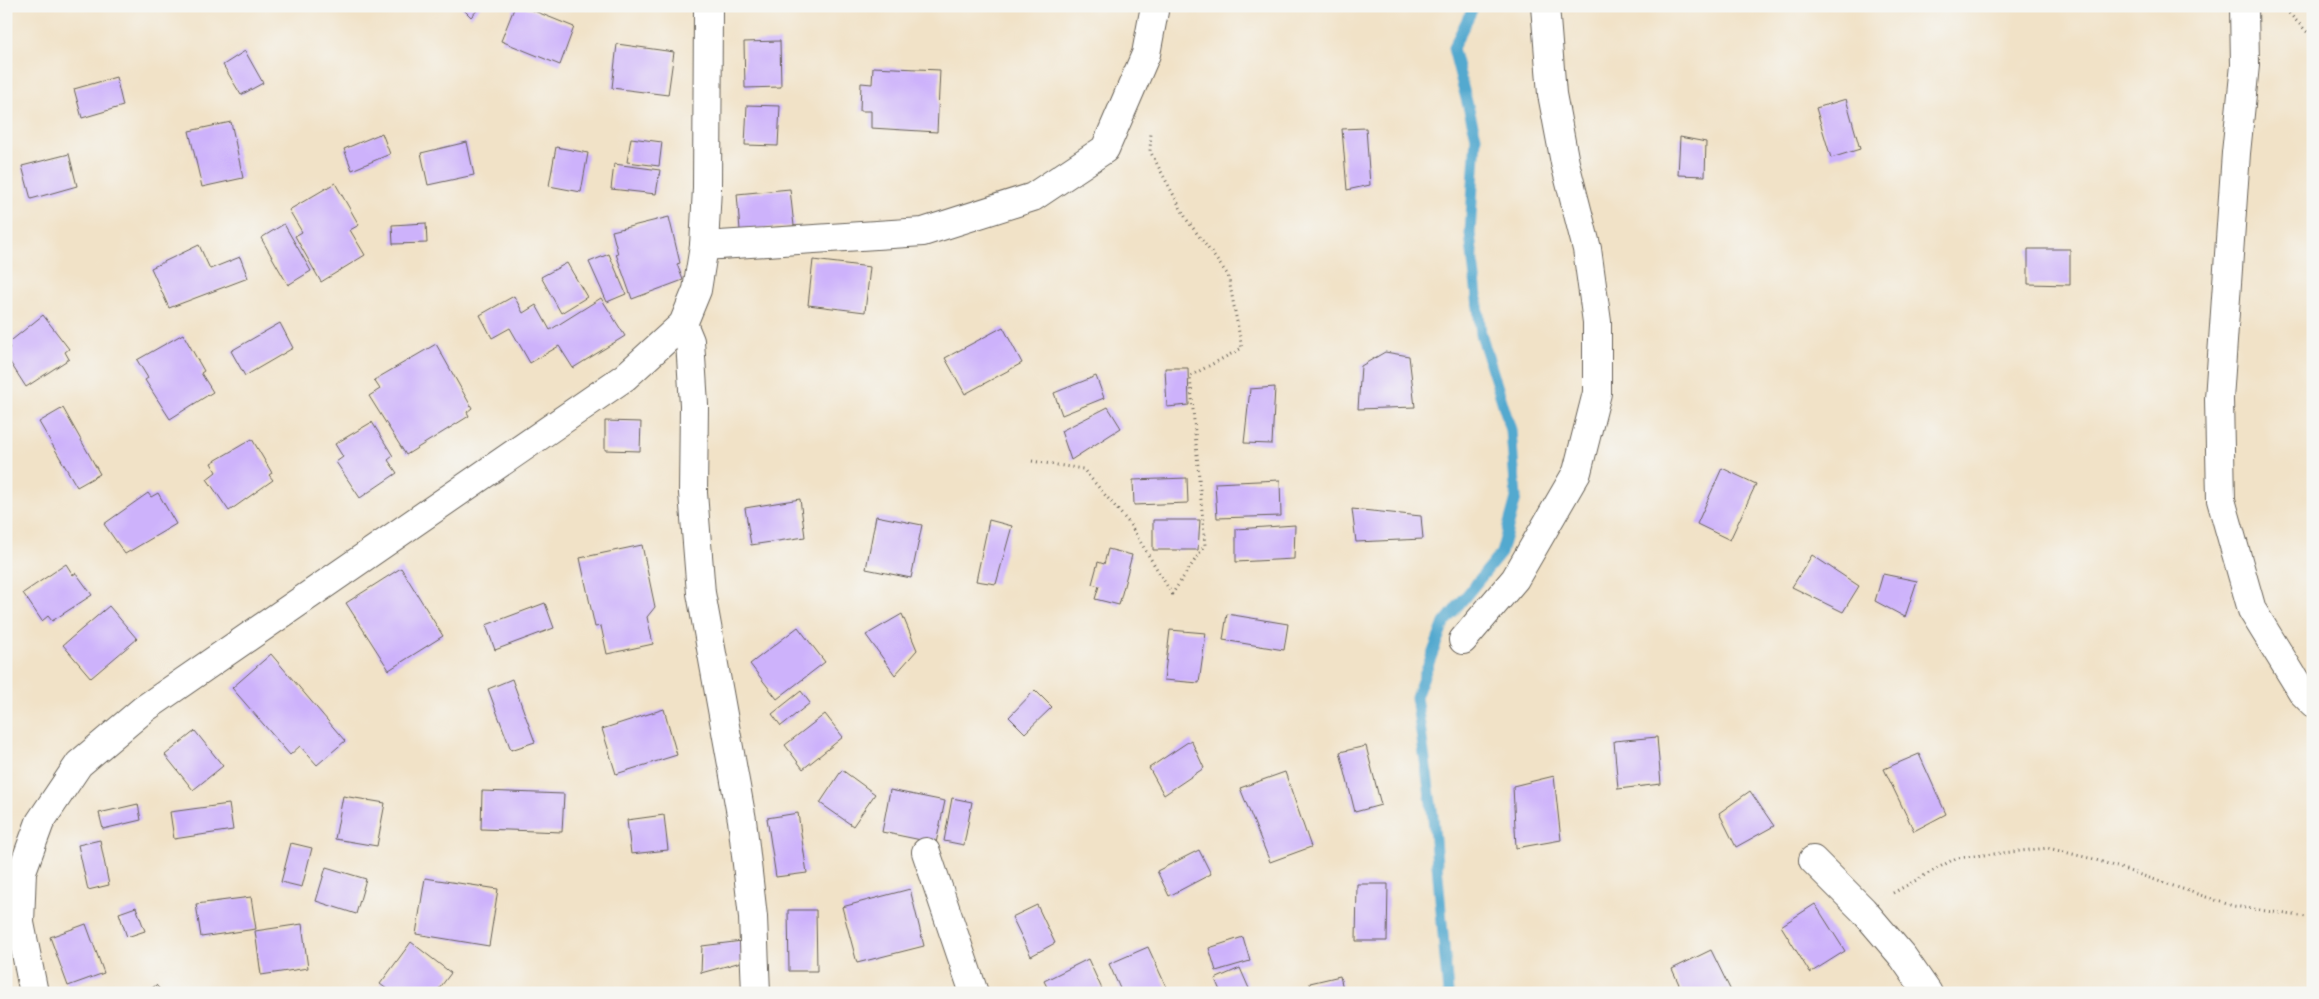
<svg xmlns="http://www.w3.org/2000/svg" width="2319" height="999" font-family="'IM FELL DW Pica',serif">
  <rect width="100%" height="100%" fill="#f6f6f2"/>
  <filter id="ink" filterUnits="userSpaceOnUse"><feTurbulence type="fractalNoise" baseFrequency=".02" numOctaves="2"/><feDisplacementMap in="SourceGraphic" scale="10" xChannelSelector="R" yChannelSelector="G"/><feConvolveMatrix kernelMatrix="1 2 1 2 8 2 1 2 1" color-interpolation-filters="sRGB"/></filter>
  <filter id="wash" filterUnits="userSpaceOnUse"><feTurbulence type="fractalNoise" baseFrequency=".0096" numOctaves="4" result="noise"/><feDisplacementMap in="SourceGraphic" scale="20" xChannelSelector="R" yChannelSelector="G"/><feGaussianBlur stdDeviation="1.12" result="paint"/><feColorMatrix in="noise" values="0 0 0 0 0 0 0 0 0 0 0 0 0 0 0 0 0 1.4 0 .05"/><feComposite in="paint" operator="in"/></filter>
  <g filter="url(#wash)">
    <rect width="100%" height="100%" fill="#f1e2c7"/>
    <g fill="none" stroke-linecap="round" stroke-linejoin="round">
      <path stroke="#52a9cf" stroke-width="11" d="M1448,993l-15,-176 -17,-120 28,-74 57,-70 15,-55 -5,-68 -30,-96 -11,-101 6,-96 -23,-89 21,-42"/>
    </g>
    <g id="blocks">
      <g fill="#cdb2fb">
        <path d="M460,6h21l-10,11z"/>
        <path d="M515,6h7l52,21 -14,38 -59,-24z"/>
        <path d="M780,41l1,46 -36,1 -1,-46z"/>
        <path d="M617,44l57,8 -6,43 -56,-7z"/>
        <path d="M245,51l18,32 -22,12 -18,-30z"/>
        <path d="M873,67l67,3 -3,62 -66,-4v-17h-11l1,-28 11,1z"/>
        <path d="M116,77l7,29 -41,12 -8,-29z"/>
        <path d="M1846,99l14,50 -29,9 -15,-50z"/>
        <path d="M747,105l33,1 -2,40 -33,-1z"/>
        <path d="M231,122l12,56 -41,9 -13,-56z"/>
        <path d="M1366,128l4,57 -23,5 -5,-61z"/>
        <path d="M382,133l8,21 -38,16 -8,-21z"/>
        <path d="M1680,137l26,5 -1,34 -27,-1z"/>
        <path d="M631,138l31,4 -3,24 -32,-4z"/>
        <path d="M467,142l7,33 -46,10 -7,-32z"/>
        <path d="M556,147l32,6 -7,39 -32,-6z"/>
        <path d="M69,154l8,32 -46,13 -9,-33z"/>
        <path d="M614,164l46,6 -4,24 -45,-5z"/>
        <path d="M335,183l24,42 -9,5 15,25 -44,27 -26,-46 7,-4 -13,-22z"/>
        <path d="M790,189l4,37 -54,4 -3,-36z"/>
        <path d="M669,217l11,46 -3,1 6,16 -51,19 -16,-45h2l-6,-23z"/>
        <path d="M426,223l1,20 -34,1 -1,-19z"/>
        <path d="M284,224l27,47 -23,14 -27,-47z"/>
        <path d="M199,245l11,24 30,-12 8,21 -79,30 -18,-40z"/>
        <path d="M2028,249h42v36l-42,-1z"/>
        <path d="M609,254l17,40 -19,8 -18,-40z"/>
        <path d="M813,260l57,7 -5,45 -57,-7z"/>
        <path d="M567,263l20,34 -26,16 -20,-36z"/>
        <path d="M514,296l9,17 13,-8 14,25 51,-32 24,38 -52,32 -14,-22 -29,17 -20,-35 -18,10 -12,-23z"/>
        <path d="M43,315l26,34 -4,3 4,7 -43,28 -20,-31v-6l4,-2 -3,-4z"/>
        <path d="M280,323l13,25 -48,28 -14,-25z"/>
        <path d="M1003,327l19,36 -57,31 -20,-36z"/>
        <path d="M183,334l21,37 -3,2 12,19 -43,27 -25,-39 3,-2 -11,-18z"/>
        <path d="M436,344l36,64 -5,4 2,4 -63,39 -37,-59 11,-7 -6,-9z"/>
        <path d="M1385,352l24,4 6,51 -57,2 3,-43z"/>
        <path d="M1165,368h23l1,37 -22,2z"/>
        <path d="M1096,376l8,22 -42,17 -8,-22z"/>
        <path d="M1275,387l-3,57 -28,-1 6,-54z"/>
        <path d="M1108,407l13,21 -50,32 -10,-29z"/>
        <path d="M63,408l37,66 -23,13 -38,-65z"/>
        <path d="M605,421l36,1 -1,29 -35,-1z"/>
        <path d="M372,422l21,34 -5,4 9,13 -37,25 -24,-36 7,-5 -8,-13z"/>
        <path d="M252,439l20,34 -3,2 4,5 -44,31 -22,-32 9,-7 -5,-9z"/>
        <path d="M1722,468l34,16 -26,56 -33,-16z"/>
        <path d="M1187,478l1,25 -54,2 -1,-25z"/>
        <path d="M1280,480l1,36 -64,2 -2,-35z"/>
        <path d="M148,493l3,4 7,-4 18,31 -51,30 -21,-30z"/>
        <path d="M800,499l5,38 -54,8 -6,-37z"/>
        <path d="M1352,509l69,7 2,23 -67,3z"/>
        <path d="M876,516l46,9 -11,53 -45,-9z"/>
        <path d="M989,520l23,6 -16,58 -20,-3z"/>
        <path d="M1153,520h47l-2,30h-45z"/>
        <path d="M1295,525l-1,34 -58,3v-33z"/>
        <path d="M642,545l13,62 -8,10 6,27 -46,10 -6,-28 -6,1 -15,-69z"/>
        <path d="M1108,549l24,6 -13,50 -24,-6 4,-13 -7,-2 6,-22 6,2z"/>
        <path d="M1812,555l47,31 -16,26 -51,-25z"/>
        <path d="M66,564l7,11 3,-2 16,22 -40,26 -4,-5 -6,5 -19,-28z"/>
        <path d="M401,568l42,68 -54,34 -43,-67z"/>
        <path d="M1883,574l34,7 -12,36 -30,-16z"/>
        <path d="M545,603l9,25 -59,22 -9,-25z"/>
        <path d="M109,606l28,33 -46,39 -28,-33z"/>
        <path d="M902,614l15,36 -22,25 -29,-40z"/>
        <path d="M1227,614l61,10 -4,26 -61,-10z"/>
        <path d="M798,627l27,35 -48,37 -27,-35z"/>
        <path d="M1170,630l36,3 -7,50 -35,-3z"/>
        <path d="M271,654l74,87 -28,24 -17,-19 -10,9 -58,-67z"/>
        <path d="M512,679l23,63 -24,8 -23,-61z"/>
        <path d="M1035,690l17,17 -27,26 -16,-16z"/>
        <path d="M801,691l9,12 -29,23 -9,-12z"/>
        <path d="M664,709l13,46 -61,19 -14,-45z"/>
        <path d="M825,714l18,23 -40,32 -18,-24z"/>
        <path d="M195,731l28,35 -30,24 -28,-35z"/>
        <path d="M1657,737l4,47 -43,5 -4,-48z"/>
        <path d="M1191,740l13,28 -40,27 -15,-27z"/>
        <path d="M1366,746l15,59 -26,7 -15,-60z"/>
        <path d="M1919,754l27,60 -32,17 -30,-62z"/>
        <path d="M842,770l33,24 -22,32 -33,-23z"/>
        <path d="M1285,772l26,75 -41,15 -30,-74z"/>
        <path d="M1554,776l7,64 -45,8 -3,-62z"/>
        <path d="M890,790l55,11 -9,42 -54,-11z"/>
        <path d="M482,791l82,3 -2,38 -81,-3z"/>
        <path d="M1750,791l24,35 -38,21 -17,-34z"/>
        <path d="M343,796l42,7 -8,43 -42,-7z"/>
        <path d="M952,798l20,4 -8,43 -20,-4z"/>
        <path d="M138,804l3,16 -38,9 -4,-16z"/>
        <path d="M229,804l4,26 -59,9 -4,-27z"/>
        <path d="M798,813l9,60 -31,4 -9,-59z"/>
        <path d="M664,815l4,35 -37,4 -4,-34z"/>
        <path d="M100,840l9,45 -21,5 -10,-45z"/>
        <path d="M291,843l21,5 -10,39 -21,-5z"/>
        <path d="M1199,850l12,24 -42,22 -12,-25z"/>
        <path d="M326,867l40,12 -10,35 -40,-13z"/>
        <path d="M425,878l73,11 -9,57 -73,-12z"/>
        <path d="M1357,884h31l-1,57h-31z"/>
        <path d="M910,889l14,57 -67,17 -15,-56z"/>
        <path d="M251,897l5,32 -55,8 -5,-33z"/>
        <path d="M1815,904l30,47 -35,22 -29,-47z"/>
        <path d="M1037,905l18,38 -24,13 -19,-39z"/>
        <path d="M136,907l9,24 -18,6 -8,-24z"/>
        <path d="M788,910h28l1,61h-28z"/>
        <path d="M86,924l18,49 -36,13 -18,-49z"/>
        <path d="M302,924l6,44 -47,7 -6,-44z"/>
        <path d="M1243,937l7,24 -34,10 -7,-23z"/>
        <path d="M742,941l-1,21 -40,11 1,-27z"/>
        <path d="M411,942l40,31 -15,20h-44l-12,-9z"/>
        <path d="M1148,947l21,46h-47l-13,-29z"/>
        <path d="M1711,950l21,43h-49l-11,-24z"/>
        <path d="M1088,959l14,30 -8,4h-44l-6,-12z"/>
        <path d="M1240,968l11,25h-30l-6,-14z"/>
        <path d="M1340,976l4,17h-32l-2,-10z"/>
        <path d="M156,985l7,8h-17z"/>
      </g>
    </g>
  </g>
  <g filter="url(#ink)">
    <use href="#blocks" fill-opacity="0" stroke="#676158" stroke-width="1"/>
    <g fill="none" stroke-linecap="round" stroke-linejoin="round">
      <g stroke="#676158" stroke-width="30">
        <g id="minor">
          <path d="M2244,6l1,59 -9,88 -17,246 2,101 31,110 51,83 10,10"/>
          <path d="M704,246l219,-14 110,-35 72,-48 41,-95 9,-48"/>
          <path d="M683,324l7,17 4,64 -1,88 8,100 41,227 11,97 3,76"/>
          <path d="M1463,640l52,-61 62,-107 20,-79v-71l-10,-73 -22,-86 -13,-69 -7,-88"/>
          <path d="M926,852l48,141"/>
          <path d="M1813,860l50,50 40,47 25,36"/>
          <path d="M34,993l-14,-70 2,-52 18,-49 39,-58 65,-55 481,-332 58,-53 14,-34 7,-44 3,-58 1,-182"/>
        </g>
      </g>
      <g stroke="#676158" stroke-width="3" stroke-dasharray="1 4" stroke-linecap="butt">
        <path d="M2282,6l31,32"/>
        <path d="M1032,461l51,8 46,54 43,71 33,-49 -15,-169 52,-28 -14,-73 -41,-55 -37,-69 1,-19"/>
        <path d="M1893,893l63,-35 92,-10 45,11 140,47 80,12"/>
      </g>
      <use href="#minor" stroke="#fff" stroke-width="28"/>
    </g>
  </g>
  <rect width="2319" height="999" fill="none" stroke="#f6f6f2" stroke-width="25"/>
</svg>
